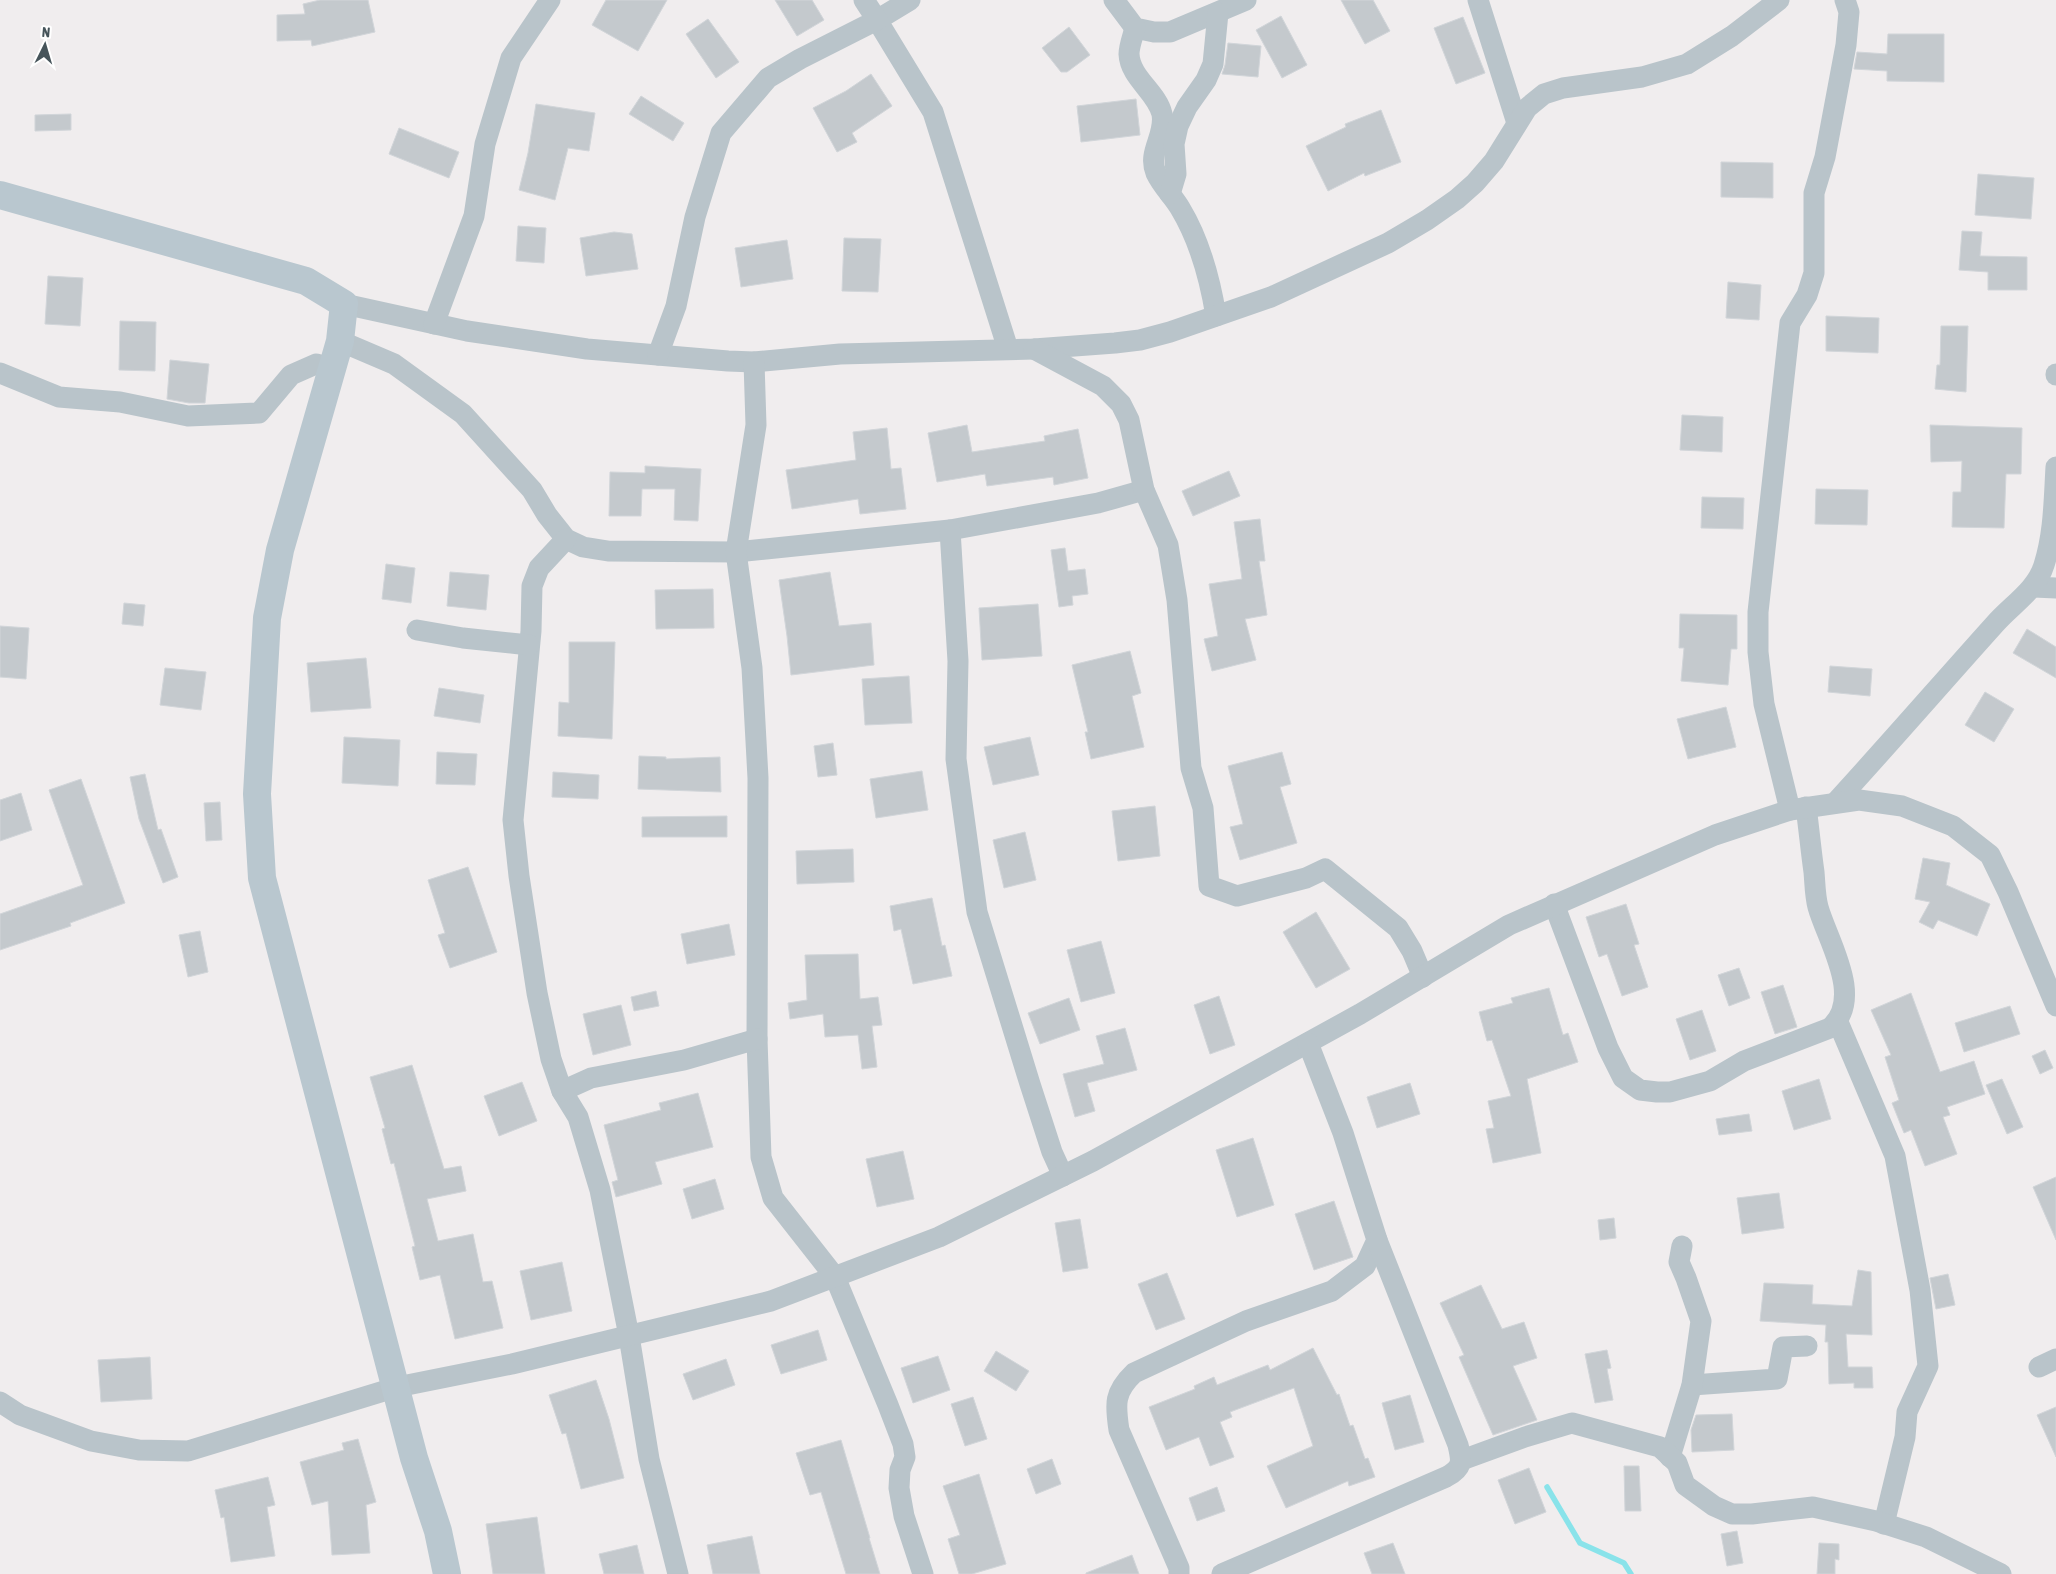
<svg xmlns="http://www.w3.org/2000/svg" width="2056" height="1574" font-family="'Asap Condensed',sans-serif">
  <rect width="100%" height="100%" fill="#f0edee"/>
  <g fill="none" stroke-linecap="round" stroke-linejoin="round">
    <path stroke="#89e3ea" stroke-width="5.5" d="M1547,1487l33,56 44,20 7,11"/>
  </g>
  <g fill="#c4c9cd" stroke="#d1d5d9">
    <path d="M320,0h48l7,32 -63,14 -1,-6 -34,1v-26l28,-1 -2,-10z"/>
    <path d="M606,0h61l-29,51 -46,-26z"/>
    <path d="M775,0h37l12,20 -27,16z"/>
    <path d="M1341,0h32l17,31 -25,13z"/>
    <path d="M1281,16l26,49 -25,13 -26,-48z"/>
    <path d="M1463,17l22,56 -29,11 -22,-56z"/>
    <path d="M708,19l31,43 -23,16 -30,-44z"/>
    <path d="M1069,27l21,28 -23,17h-6l-19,-24z"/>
    <path d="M1888,34h56v48l-57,-1v-10l-33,-2 3,-17 30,2z"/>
    <path d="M1228,43l33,3 -3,31 -36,-3 3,-9z"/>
    <path d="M871,74l21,32 -40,27 5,9 -20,10 -24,-44 33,-17z"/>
    <path d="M641,96l43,27 -11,18 -44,-27z"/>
    <path d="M1136,99l4,36 -59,7 -4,-36z"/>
    <path d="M536,104l59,9 -6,38 -21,-3 -13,52 -36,-10 9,-37z"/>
    <path d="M1381,110l20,52 -36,14 -1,-3 -36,18 -22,-45 40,-19 -1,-3z"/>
    <path d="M71,114v16l-36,1v-16z"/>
    <path d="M399,128l60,24 -10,26 -60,-24z"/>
    <path d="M1721,162l52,1v35l-52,-1z"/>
    <path d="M1978,174l56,4 -3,41 -56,-4z"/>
    <path d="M518,226l28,2 -2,35 -28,-2z"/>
    <path d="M1962,231l20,1 -2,24 47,1v33h-39v-18l-29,-2z"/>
    <path d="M614,232l18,2 6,35 -52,7 -6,-38z"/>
    <path d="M844,238l37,1 -3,53 -36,-1z"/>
    <path d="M787,240l6,39 -52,8 -6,-39z"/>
    <path d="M48,276l35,2 -3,48 -35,-2z"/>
    <path d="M1728,282l33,3 -2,35 -33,-2z"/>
    <path d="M1826,316l53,2 -1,35 -52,-2z"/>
    <path d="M120,321l36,1 -1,49 -36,-1z"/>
    <path d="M1941,326h27l-2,66 -31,-3 2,-24h3z"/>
    <path d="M170,360l39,4 -4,39h-16l-22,-4z"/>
    <path d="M1682,415l41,2 -1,35 -42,-2z"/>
    <path d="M967,425l5,27 73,-11 -1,-5 34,-7 10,49 -34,7 -1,-8 -66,9 -2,-12 -48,8 -9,-49z"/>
    <path d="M1930,425l92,3 -1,46h-15l-2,54 -52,-1 1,-35h8l1,-31 -31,1z"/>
    <path d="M887,428l4,41 10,-1 5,41 -46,5 -2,-15 -66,10 -6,-39 70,-10 -3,-28z"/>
    <path d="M645,466l56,3 -3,52 -24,-1 1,-31h-33l-1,27h-32l1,-44 35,1z"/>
    <path d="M1229,471l11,25 -47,20 -11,-25z"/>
    <path d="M1816,489l52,1 -1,35 -52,-1z"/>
    <path d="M1702,497l42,1 -1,31 -42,-1z"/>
    <path d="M1260,519l5,42h-6l8,54 -22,4 11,41 -44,11 -8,-32 14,-3 -9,-52 33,-5 -8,-57z"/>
    <path d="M1065,548l3,23 17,-2 3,25 -16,2 1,9 -14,2 -8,-57z"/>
    <path d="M386,564l29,4 -4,35 -29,-4z"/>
    <path d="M450,572l39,3 -3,35 -39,-4z"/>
    <path d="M830,572l9,54 32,-3 3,42 -83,10 -4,-39 -8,-56z"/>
    <path d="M713,589l1,39 -58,1 -1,-39z"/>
    <path d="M124,603l21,2 -2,21 -21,-2z"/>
    <path d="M1038,604l4,52 -60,4 -3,-52z"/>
    <path d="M1680,614l57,1v34h-6l-3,36 -47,-4 3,-33h-5z"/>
    <path d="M0,626l29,2 -3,51 -26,-2z"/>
    <path d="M2027,629l29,18v31l-43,-25z"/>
    <path d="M569,642h46l-3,97 -54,-3 1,-34 10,1z"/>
    <path d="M1130,651l11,42 -9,3 12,51 -53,12 -6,-27h3l-16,-67z"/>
    <path d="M366,658l5,50 -60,4 -4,-49z"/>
    <path d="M1830,666l42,3 -2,27 -42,-4z"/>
    <path d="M165,668l41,4 -5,38 -41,-5z"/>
    <path d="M909,676l3,47 -47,2 -3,-46z"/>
    <path d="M439,688l45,7 -4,28 -46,-7z"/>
    <path d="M1985,692l29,17 -20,33 -29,-17z"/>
    <path d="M1726,707l10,40 -48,12 -11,-40z"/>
    <path d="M344,737l56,3 -2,46 -56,-3z"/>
    <path d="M1030,737l9,38 -46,10 -9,-38z"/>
    <path d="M833,743l4,32 -19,2 -4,-31z"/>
    <path d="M437,752l40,2 -2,31 -39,-1z"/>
    <path d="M1282,752l9,32 -11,3 17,56 -57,17 -10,-33 13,-3 -15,-58z"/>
    <path d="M639,756l27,1v2l54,-2 1,35 -83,-3z"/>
    <path d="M922,771l6,39 -52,8 -6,-39z"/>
    <path d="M553,772l46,3 -1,24 -46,-2z"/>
    <path d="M145,774l13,56 3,-1 17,48 -15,6 -24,-64 -9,-42z"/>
    <path d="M81,779l44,124 -55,20 1,3 -71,24v-36l83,-29 -34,-95z"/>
    <path d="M21,793l11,37 -32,11v-41z"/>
    <path d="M220,802l2,38 -16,1 -2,-38z"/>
    <path d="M1155,806l5,50 -42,5 -6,-50z"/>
    <path d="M727,816v21h-85v-20z"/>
    <path d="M1025,832l11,48 -32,8 -11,-48z"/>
    <path d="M853,849l1,33 -57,2 -1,-33z"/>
    <path d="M1923,858l27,5 -4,22 44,19 -13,32 -39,-16 -5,9 -14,-7 11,-20 -15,-3z"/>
    <path d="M468,867l29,85 -47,16 -12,-33 7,-2 -17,-53z"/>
    <path d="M932,898l10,48 3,-1 7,31 -39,8 -12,-55 -7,2 -4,-25z"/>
    <path d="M1626,904l13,40 -5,1 14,42 -26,9 -15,-42 -8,3 -13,-40z"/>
    <path d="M1316,912l34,57 -34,19 -33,-56z"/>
    <path d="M729,924l6,31 -48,9 -6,-30z"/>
    <path d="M200,931l8,41 -20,5 -9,-42z"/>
    <path d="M1101,941l14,52 -34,9 -14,-52z"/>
    <path d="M858,954l2,45 18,-2 4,28 -10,1 5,41 -15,2 -4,-34 -33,2 -2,-23 -33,5 -2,-16 19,-3 -2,-45z"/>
    <path d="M1739,968l11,30 -21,8 -11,-31z"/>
    <path d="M1783,985l14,42 -22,7 -14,-42z"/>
    <path d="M1549,988l14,47 5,-2 10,29 -51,17 14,74 -48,10 -7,-34 8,-1 -6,-27 23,-5 -19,-56 -5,1 -8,-29 34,-9 -2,-5z"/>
    <path d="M656,991l3,15 -25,5 -3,-14z"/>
    <path d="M1911,993l29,79 34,-11 11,33 -38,13 3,8 -7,2 14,37 -32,12 -14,-36 -7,3 -12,-30 7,-3 -14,-43 6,-2 -20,-45z"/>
    <path d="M1219,996l16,49 -25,9 -16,-49z"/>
    <path d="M1069,998l11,32 -40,14 -12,-31z"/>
    <path d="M621,1005l10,40 -38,10 -10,-41z"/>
    <path d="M2010,1006l10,28 -56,18 -9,-29z"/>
    <path d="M1702,1010l14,41 -26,9 -14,-41z"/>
    <path d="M1125,1028l12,42 -50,13 8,28 -20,6 -12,-43 41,-10 -8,-28z"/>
    <path d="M2045,1050l8,18 -13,6 -8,-18z"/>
    <path d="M412,1065l32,104 17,-3 5,25 -39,8 11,42 35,-7 10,48 9,-1 11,47 -48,11 -15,-64 -20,5 -8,-33 3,-1 -21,-83 -3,1 -9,-35 3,-1 -15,-51z"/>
    <path d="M1819,1079l12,40 -37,11 -12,-39z"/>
    <path d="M2002,1079l21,48 -16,7 -21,-49z"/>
    <path d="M522,1082l15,39 -38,15 -15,-40z"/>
    <path d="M1410,1083l10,31 -43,14 -10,-31z"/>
    <path d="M698,1093l15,54 -58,15 7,22 -46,13 -4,-15 6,-2 -14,-55 57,-15 -2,-7z"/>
    <path d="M1749,1114l3,17 -33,4 -3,-16z"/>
    <path d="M1253,1138l21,67 -37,12 -21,-67z"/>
    <path d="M903,1151l11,48 -37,8 -11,-48z"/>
    <path d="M2056,1177v63l-23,-53z"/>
    <path d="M715,1179l9,30 -32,10 -9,-30z"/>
    <path d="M1779,1193l5,35 -42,6 -5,-36z"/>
    <path d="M1334,1201l19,56 -39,13 -19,-56z"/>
    <path d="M1614,1218l2,20 -16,2 -2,-20z"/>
    <path d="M1080,1219l8,49 -25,4 -8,-49z"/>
    <path d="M562,1262l10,49 -41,9 -11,-49z"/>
    <path d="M1858,1270l13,2 1,63 -26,-1 2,33h24l1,21h-19v-5l-25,1 -1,-42h-3l1,-17 -66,-4 4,-38 49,2 -1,19 40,2z"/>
    <path d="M1167,1273l18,46 -29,11 -18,-46z"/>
    <path d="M1948,1274l7,31 -19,4 -6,-31z"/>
    <path d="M1481,1285l21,44 22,-7 13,36 -24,8 24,54 -44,15 -34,-78 5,-2 -24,-52z"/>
    <path d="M818,1330l9,30 -46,14 -10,-29z"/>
    <path d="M1313,1348l24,47 2,-1 11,32 3,-1 12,34 3,-1 7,19 -26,9 -1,-5 -62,27 -19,-42 46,-20 -19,-58 -64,24 2,5 -12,5 14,35 -24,9 -11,-29 -33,13 -17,-43 46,-18 -1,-3 20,-9 3,8 51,-20 2,5z"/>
    <path d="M1607,1350l4,18 -4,1 6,31 -18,3 -10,-49z"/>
    <path d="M996,1351l33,20 -13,20 -32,-20z"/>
    <path d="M938,1356l12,34 -37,13 -12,-35z"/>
    <path d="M150,1357l2,42 -51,3 -3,-42z"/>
    <path d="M726,1359l9,26 -42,15 -10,-26z"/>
    <path d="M596,1380l13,39 15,59 -43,11 -15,-56 -4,1 -13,-39z"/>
    <path d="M1410,1395l14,47 -29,8 -13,-47z"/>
    <path d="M973,1397l14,42 -22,7 -14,-42z"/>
    <path d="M2056,1407v50l-19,-42z"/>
    <path d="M1732,1414l2,36 -42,2 -1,-22 5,-15z"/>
    <path d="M358,1439l18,63 -10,3 4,48 -38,2 -4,-54 -16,4 -12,-43 44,-12 -2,-7z"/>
    <path d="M841,1440l29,98h-1l11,36h-34l-25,-82 -11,3 -14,-42z"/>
    <path d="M1052,1459l9,25 -25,10 -9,-25z"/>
    <path d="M1624,1466h15l2,45h-16z"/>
    <path d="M1529,1468l17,44 -31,12 -17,-44z"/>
    <path d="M979,1474l27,90 -34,10h-13l-11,-35 12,-4 -17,-49z"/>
    <path d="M268,1477l7,28 -8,2 8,49 -44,6 -7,-45 -3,1 -6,-28z"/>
    <path d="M1217,1487l8,24 -28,10 -8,-23z"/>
    <path d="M537,1517l8,57h-52l-7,-50z"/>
    <path d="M1737,1531l6,32 -16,3 -6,-32z"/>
    <path d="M752,1536l8,38h-47l-6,-29z"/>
    <path d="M1393,1543l12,31h-33l-8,-21z"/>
    <path d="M1819,1543l20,1v16l-4,-1v15h-18z"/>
    <path d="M637,1545l7,29h-40l-5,-20z"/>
    <path d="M1132,1555l7,19h-53v-1z"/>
  </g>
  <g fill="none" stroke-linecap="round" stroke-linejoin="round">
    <g stroke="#b9c4ca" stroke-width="21">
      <path d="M910,0l-33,20 56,92 75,237"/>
      <path d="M1114,0l21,28 19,4h16l76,-32"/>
      <path d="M1478,0l39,123"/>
      <path d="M1135,28c-2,8 -6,18 -6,26 1,24 28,38 33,60 4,22 -15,38 -6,59 6,13 17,23 24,35 20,33 30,71 36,108"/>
      <path d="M1170,194l6,-20 -2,-30 4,-18 9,-19 19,-27 7,-16 5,-51"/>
      <path d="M344,304l123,27 120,18 141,12 26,1 86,-8 194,-5 81,-6 25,-3 30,-8 101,-35 117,-54 39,-23 30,-21 18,-16 19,-22 33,-53 17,-14 19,-6 79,-11 45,-13 45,-28 47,-36"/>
      <path d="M434,324l40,-108 11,-72 26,-86 39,-58"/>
      <path d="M340,341l54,23 69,50 69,76 15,25 19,24 17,8 25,4 128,1 214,-22 148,-27 46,-13"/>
      <path d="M1034,349l69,37 18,18 8,16 15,70 24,55 9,55 14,168 12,40 6,78 28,10 69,-18 19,-9 73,59 14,23 11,26"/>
      <path d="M658,355l18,-49 19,-89 26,-84 47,-55 32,-19 77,-39 -13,-20"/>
      <path d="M754,362l2,63 -20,127 16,116 6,110 -1,261 4,118 12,41 62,79 53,128 15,39 2,13 -5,13 -1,18 5,28 19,58"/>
      <path d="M0,373l59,24 61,5 68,14 71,-3 32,-38 25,-11 16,4"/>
      <path d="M2056,374v1"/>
      <path d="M950,530l8,131 -2,98 21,153 53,172 22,68 11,24"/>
      <path d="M566,539l-27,29 -7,18 -1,45 -18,189 6,56 18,117 14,66 11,32 16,26 22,73 29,146 20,123 29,115"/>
      <path d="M2034,587l22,1"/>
      <path d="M417,630l46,8 66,7"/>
      <path d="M1835,803c54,-59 106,-119 159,-178 17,-20 42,-34 50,-60 10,-31 10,-65 12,-98"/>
      <path d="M1790,810l-26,-106 -6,-52v-40l32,-289 17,-28 7,-22v-80l11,-36 21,-112 3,-33 -4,-12"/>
      <path d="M1554,904l54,144 15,30 17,12 17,2h13l40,-11 34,-20 86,-33c35,-30 -3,-88 -12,-121 -3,-11 -3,-24 -4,-35 -3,-21 -5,-43 -8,-65"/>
      <path d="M1838,1022l57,134 25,134 8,76 -21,46 -2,25 -21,87"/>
      <path d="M562,1091l29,-13 93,-18 73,-21"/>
      <path d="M2039,1367l17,-8"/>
      <path d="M1692,1385l85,-6 6,-32 24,-1"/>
      <path d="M0,1402l20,13 71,26 48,9 49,1 209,-64 115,-23 259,-63 168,-64 154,-76 267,-147 149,-89 206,-90 75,-25 69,-10 43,6 51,20 37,29 18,37 48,114"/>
      <path d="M1670,1457l22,-72 9,-64 -15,-43 -7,-16 3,-16"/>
      <path d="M1462,1460l63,-23 47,-14 88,24 17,16 8,22 29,21 18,8h20l61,-7 63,14 50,16 75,37"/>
      <path d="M1179,1574v-6l-60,-138c-4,-26 -5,-38 15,-57l112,-52 86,-30 33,-25 12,-26 -34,-107 -35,-90"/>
      <path d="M1222,1574l224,-97c17,-9 16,-15 12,-32l-81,-205"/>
    </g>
    <path stroke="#b9c7cf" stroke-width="28" d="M0,195l306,86 38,23 -4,37 -60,209 -13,68 -10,176 5,84 152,580 24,73 9,43"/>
  </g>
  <g transform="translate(45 45) rotate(5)" stroke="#ffffff" stroke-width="4" paint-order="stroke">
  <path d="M0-4L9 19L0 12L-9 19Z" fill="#46545a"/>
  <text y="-8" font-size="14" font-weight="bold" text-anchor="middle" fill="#46545a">N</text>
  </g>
</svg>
